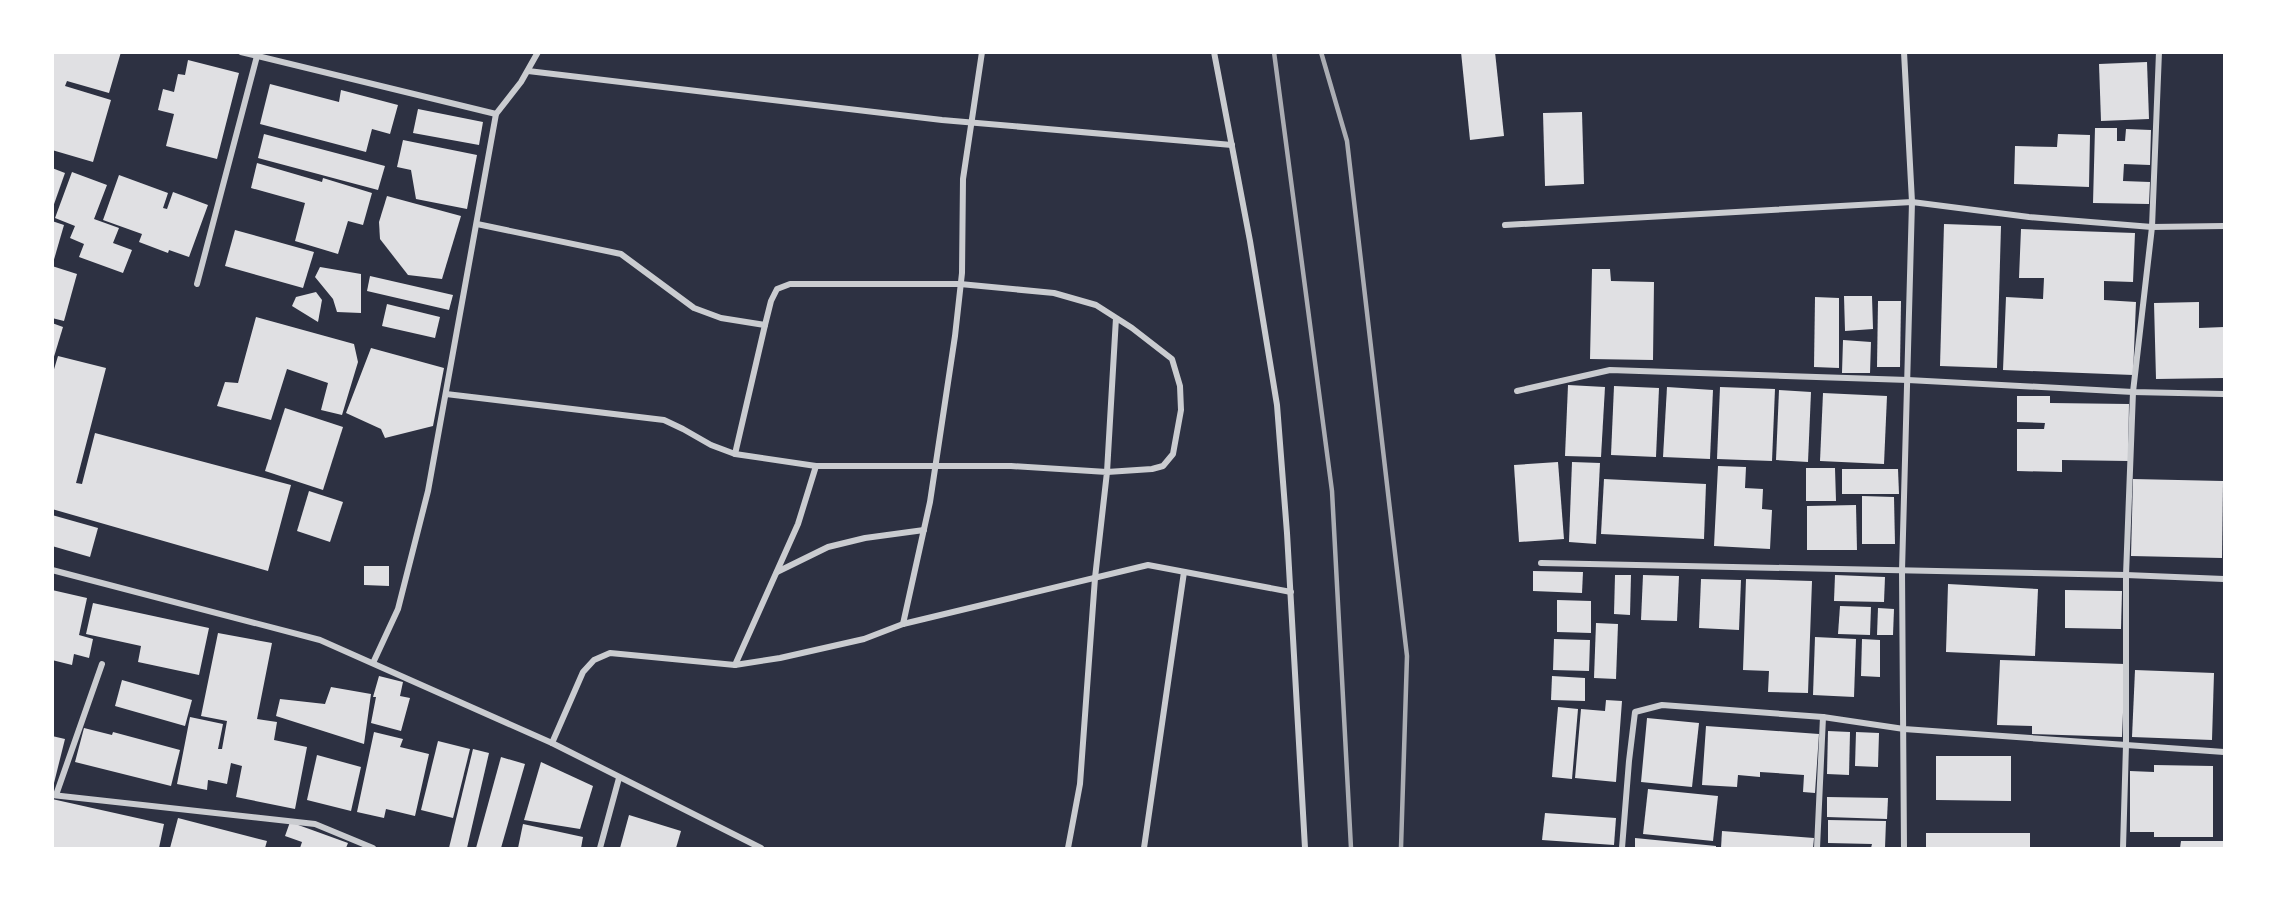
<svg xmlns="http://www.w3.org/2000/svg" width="2277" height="901" font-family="Inter,sans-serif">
  <rect width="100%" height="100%" fill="#2d3142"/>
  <g fill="#e0e0e3">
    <path d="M52,52h69l-12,41 -42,-12 -2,5 46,14 -18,62 -41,-12z"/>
    <path d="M1461,52h34l9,84 -34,4z"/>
    <path d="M188,60l51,13 -22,86 -51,-13 8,-32 -16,-4 5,-21 11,3 4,-18 7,1z"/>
    <path d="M2147,62l2,57 -48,2 -2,-57z"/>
    <path d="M270,84l69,18 2,-12 57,15 -8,29 -18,-5 -6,23 -106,-28z"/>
    <path d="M418,109l65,13 -4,23 -66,-12z"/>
    <path d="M1582,112l2,72 -39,2 -2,-73z"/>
    <path d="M2095,128h22v13h8l1,-12 25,1 -1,35 -26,-1 -1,17 27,1 -1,22 -56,-1z"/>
    <path d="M264,134l121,32 -7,24 -120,-32z"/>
    <path d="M2058,134l32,1 -1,52 -75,-3 1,-38 42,1z"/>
    <path d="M403,140l74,15 -10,54 -51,-10 -5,-29 -14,-3z"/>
    <path d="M257,163l65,19 1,-4 49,15 -9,32 -15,-4 -10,33 -43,-13 10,-38 -54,-15z"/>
    <path d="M52,168l13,5 -12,34h-1z"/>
    <path d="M72,172l35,13 -13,34 25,9 -6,15 19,7 -9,23 -44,-16 5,-13 -14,-6 5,-12 -20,-8z"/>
    <path d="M119,175l49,18 -5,15 4,1 6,-17 35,13 -19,52 -20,-7 -1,3 -29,-11 3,-8 -39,-14z"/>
    <path d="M387,196l74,20 -19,63 -34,-4 -28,-36 -1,-17z"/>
    <path d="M52,221l12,4 -11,38h-1z"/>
    <path d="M1944,224l57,2 -4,142 -57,-2z"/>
    <path d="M2021,229l114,4 -2,49 -29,-1v19l32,2 -3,73 -130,-5 3,-73 37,2 1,-21h-25z"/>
    <path d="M235,230l79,22 -11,36 -78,-22z"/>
    <path d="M52,266l25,8 -13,47 -12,-3z"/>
    <path d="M320,267l41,7v39l-24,-1 -4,-13 -18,-22z"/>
    <path d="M1592,269h18l1,12 43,1 -1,78 -63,-1z"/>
    <path d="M370,276l83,19 -4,15 -82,-19z"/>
    <path d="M316,292l6,8 -4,22 -26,-16 4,-9z"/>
    <path d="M1844,296h28l1,33 -28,2z"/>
    <path d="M1815,297l24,1v70l-25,-1z"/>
    <path d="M1878,301h23l-1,66h-23z"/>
    <path d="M2199,302v26l25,-1v51l-68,1 -2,-76z"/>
    <path d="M387,304l53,13 -5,21 -53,-12z"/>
    <path d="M256,317l98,27 4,18 -16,53 -21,-5 7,-27 -41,-14 -16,51 -54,-14 8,-24 13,1z"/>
    <path d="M52,323l11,4 -10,33h-1z"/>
    <path d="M1843,340l28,2 -1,31h-28z"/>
    <path d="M371,348l73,20 -11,58 -48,12 -4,-9 -35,-16z"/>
    <path d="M58,356l48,12 -30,115 6,1 13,-51 196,52 -23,86 -216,-62v-133z"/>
    <path d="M1568,385l37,2 -4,70 -36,-1z"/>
    <path d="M1614,386l45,2 -3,69 -45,-2z"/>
    <path d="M1667,387l46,3 -3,69 -47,-2z"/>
    <path d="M1720,387l55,2 -3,72 -55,-2z"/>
    <path d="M1779,390l32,2 -3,70 -32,-2z"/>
    <path d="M1823,393l64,3 -3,68 -64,-3z"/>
    <path d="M2017,396h33v7l79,1 -1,57 -66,-1v12l-45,-1v-42h27l1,-6 -28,-1z"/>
    <path d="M285,408l58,19 -20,63 -58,-19z"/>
    <path d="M1558,462l6,77 -45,3 -5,-77z"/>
    <path d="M1572,462l28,1 -4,81 -27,-2z"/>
    <path d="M1718,466l28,1 -1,21 18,1 -1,20 10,1 -2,39 -56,-3z"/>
    <path d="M1806,468h29l1,33h-30z"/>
    <path d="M1842,469h56l1,25h-57z"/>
    <path d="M1604,479l102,5 -2,55 -103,-5z"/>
    <path d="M2133,479l90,2 -1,77 -91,-2z"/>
    <path d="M309,491l34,11 -13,40 -33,-11z"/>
    <path d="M1862,496l32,1 1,47h-33z"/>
    <path d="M1856,505l1,45h-50v-44z"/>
    <path d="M52,515l46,13 -8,29 -38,-11z"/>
    <path d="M364,566h25v20l-25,-1z"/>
    <path d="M1533,571l50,1 -1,21 -49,-2z"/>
    <path d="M1615,575h16l-1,40 -16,-1z"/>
    <path d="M1643,575l36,1 -2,45 -36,-1z"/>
    <path d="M1835,575l50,2 -1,25 -50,-1z"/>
    <path d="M1701,579l40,1 -2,50 -40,-2z"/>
    <path d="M1746,579l66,2 -4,112 -40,-1 1,-21 -26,-1z"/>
    <path d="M1948,584l90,5 -3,67 -89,-4z"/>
    <path d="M52,590l35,8 -8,37 14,4 -4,19 -15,-4 -2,11 -20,-5z"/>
    <path d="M2065,590l57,1 -1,38 -56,-1z"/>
    <path d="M1557,600l34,1v32l-34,-1z"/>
    <path d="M93,603l116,25 -10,47 -61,-13 3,-16 -55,-12z"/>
    <path d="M1840,606l31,1 -1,28 -32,-1z"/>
    <path d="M1878,608l16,1 -1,26h-16z"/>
    <path d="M1596,623l22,1 -2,55 -22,-1z"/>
    <path d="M218,633l54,10 -15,76 20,3 -3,18 33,7 -12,62 -59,-12 6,-31 -11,-3 -4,21 -19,-4 -1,10 -30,-6 13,-67 33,7 -5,25h4l5,-28 -26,-5z"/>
    <path d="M1815,637l41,2 -2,58 -41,-2z"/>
    <path d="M1554,639l36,1 -1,31 -36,-1z"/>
    <path d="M1862,639l18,1v37l-19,-1z"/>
    <path d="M2000,660l125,4 -3,73 -90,-3v-8l-35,-1z"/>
    <path d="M2135,670l79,3 -2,67 -80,-3z"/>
    <path d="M379,676l24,6 -3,14 10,2 -9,33 -30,-8 5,-26h-3z"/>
    <path d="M1552,676l33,2v23l-34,-1z"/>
    <path d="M122,680l70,20 -7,26 -70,-20z"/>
    <path d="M331,687l40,7 -7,50 -88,-28 4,-17 45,5z"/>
    <path d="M1606,700l16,1 -6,81 -41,-4 6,-69 24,2z"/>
    <path d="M1558,707l20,2 -6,70 -20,-2z"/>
    <path d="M1647,718l52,5 -7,64 -51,-5z"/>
    <path d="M1706,726l113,8 -4,59 -12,-1 1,-17 -44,-3v5l-22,-2 -1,12 -35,-2z"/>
    <path d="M84,728l28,7 1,-3 67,18 -9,36 -96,-24z"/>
    <path d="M1828,731l22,1 -1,43 -22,-1z"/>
    <path d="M374,732l29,7 -3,8 29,7 -14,62 -29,-7 -2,9 -27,-6z"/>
    <path d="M1856,732l23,1 -1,34 -23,-1z"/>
    <path d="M52,736l13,3 -12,48h-1z"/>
    <path d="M438,741l32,8 -17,69 -32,-8z"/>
    <path d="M473,749l16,4 -22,95h-18z"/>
    <path d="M317,755l44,12 -10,44 -44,-11z"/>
    <path d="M1936,756h75v45l-75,-1z"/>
    <path d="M501,757l24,7 -24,84h-25z"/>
    <path d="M541,762l52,24 -13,43 -56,-9z"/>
    <path d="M2154,765l59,1v71h-59v-5h-24v-61l24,1z"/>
    <path d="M1648,789l70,7 -5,45 -70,-7z"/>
    <path d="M1827,797l61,1 -1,21 -60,-2z"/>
    <path d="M52,799l112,25 -5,24h-107z"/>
    <path d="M1545,813l71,5 -2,27 -72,-5z"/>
    <path d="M629,815l52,16 -5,17h-56z"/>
    <path d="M178,818l89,23 -2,7h-95z"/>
    <path d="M1828,820l58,1 -1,27h-14l1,-4 -44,-1z"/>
    <path d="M290,822l58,21 -2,5h-46l2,-6 -17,-6z"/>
    <path d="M523,824l60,13 -2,11h-63z"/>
    <path d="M1722,831l92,7 -1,10h-92z"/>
    <rect x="1926" y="833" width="104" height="15"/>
    <path d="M1635,838l81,8v2h-81z"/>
    <path d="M2181,841h43v7h-44z"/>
  </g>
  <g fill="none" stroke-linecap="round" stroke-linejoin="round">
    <g stroke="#caccd0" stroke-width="6">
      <path d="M241,52l255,62"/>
      <path d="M1214,52l36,189 27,164 10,128 18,315"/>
      <path d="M528,71l414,49 290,25"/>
      <path d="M477,224l144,30 73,54 27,10 44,7"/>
      <path d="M1505,225l407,-23 117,15 123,10 72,-1"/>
      <path d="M197,284l60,-228"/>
      <path d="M1517,391l93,-21 298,10 225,12 91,2"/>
      <path d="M446,394l218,26 19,9 28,16 24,9 81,12h195l96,6 -12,106 -15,206 -12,64"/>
      <path d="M735,454l30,-129 6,-24 6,-12 13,-5h170l94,9 42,12 36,23 40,31 8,27 1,24 -8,44 -10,12 -11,3 -45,3 9,-154"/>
      <path d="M1541,563l585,12 98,4"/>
      <path d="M52,570l268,70 232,103 209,105"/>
      <path d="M777,572l51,-25 37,-9 59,-8"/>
      <path d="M903,624l27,-122 25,-166 7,-63 1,-94 19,-127"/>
      <path d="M373,663l25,-54 30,-118 68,-377 25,-32 17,-30"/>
      <path d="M735,665l63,-141 18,-58"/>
      <path d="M552,743l31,-71 11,-12 16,-7 125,12 45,-7 84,-19 39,-15 245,-59 143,27"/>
      <path d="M52,795l263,29 58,24"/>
      <path d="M56,795l46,-131"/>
      <path d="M600,848l19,-70"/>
      <path d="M1144,848l40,-276"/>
      <path d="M1622,848l7,-87 6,-49 27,-7 161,12 81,12 320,23"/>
      <path d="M1817,848l6,-131"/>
      <path d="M1904,848l-2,-277 10,-369 -8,-150"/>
      <path d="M2123,848l3,-103v-170l7,-183 19,-165 7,-175"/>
    </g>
    <g stroke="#abadb3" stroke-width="4.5">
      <path d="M1274,52l58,439 19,357"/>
      <path d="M1321,52l26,89 60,515 -6,192"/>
    </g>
  </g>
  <rect width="2277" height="901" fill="none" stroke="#ffffff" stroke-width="108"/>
</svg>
